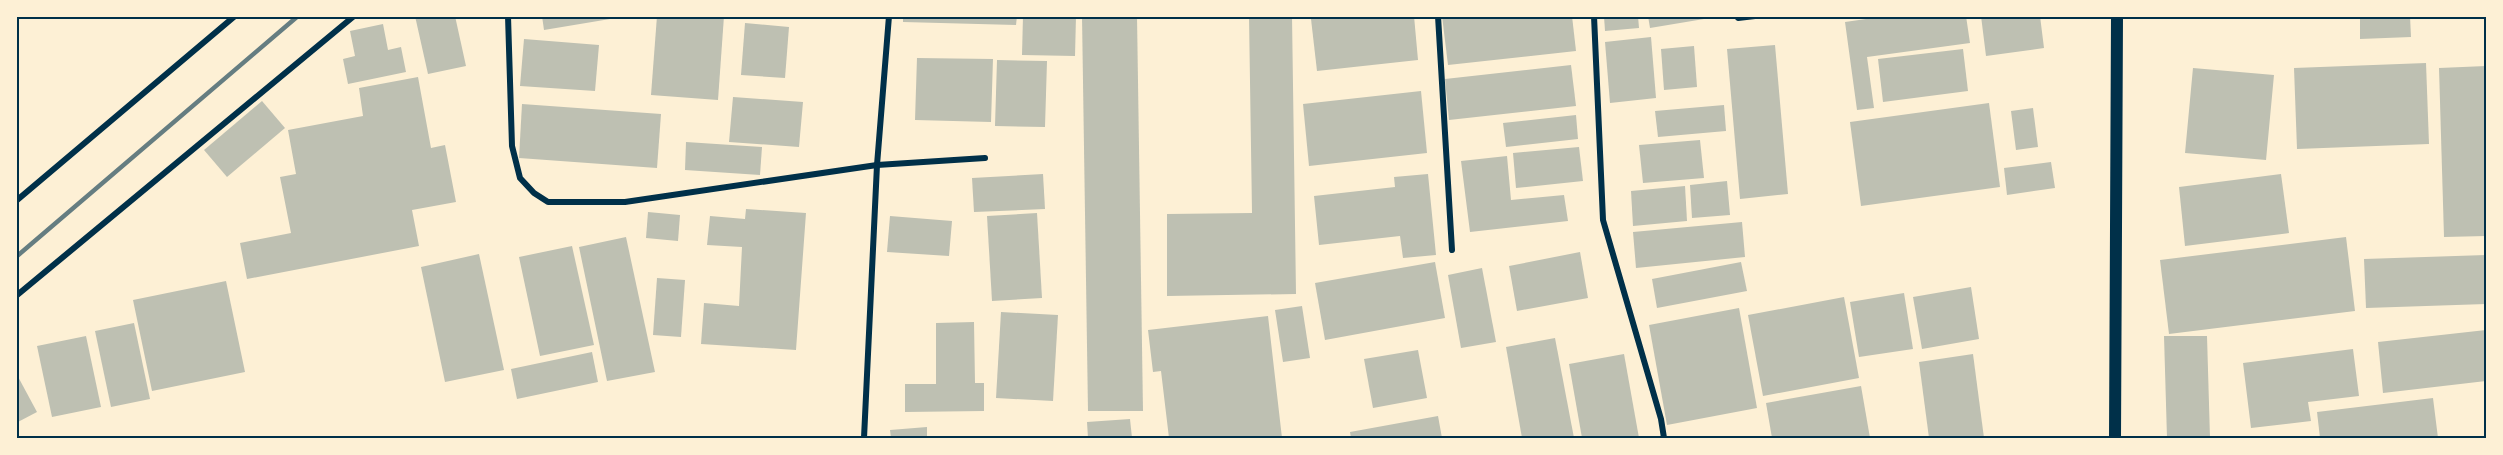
<svg xmlns="http://www.w3.org/2000/svg" width="2503" height="455" font-family="'Libre Baskerville',serif">
  <rect width="100%" height="100%" fill="#fdf0d5"/>
  <g fill="#bec0b2">
    <path d="M415,16h40l11,50 -38,8z"/>
    <path d="M542,16h74v2l-72,12z"/>
    <path d="M657,16h67l-6,84 -67,-5z"/>
    <path d="M903,16h114l-1,9 -113,-3z"/>
    <path d="M1023,16h53l-1,40 -53,-1z"/>
    <path d="M1082,16h55l6,395h-55z"/>
    <path d="M1249,16h43l4,278 -129,2v-82l85,-1z"/>
    <path d="M1335,16h79l4,44 -101,11 -6,-52z"/>
    <path d="M1442,16h130l4,35 -128,14z"/>
    <path d="M1604,16h34l1,12 -34,3z"/>
    <path d="M1648,16h62v2l-60,10z"/>
    <path d="M1887,16h79l4,27 -103,14 7,51 -17,2 -12,-88z"/>
    <path d="M1981,16h59l4,32 -58,8z"/>
    <path d="M2360,16h50l1,21 -51,2z"/>
    <path d="M745,23l44,4 -4,51 -44,-3z"/>
    <path d="M383,24l5,26 13,-3 5,25 -58,12 -5,-25 12,-3 -5,-25z"/>
    <path d="M1651,37l5,61 -46,5 -5,-61z"/>
    <path d="M524,39l75,6 -4,46 -75,-5z"/>
    <path d="M1775,45l13,149 -48,5 -13,-150z"/>
    <path d="M1694,46l3,41 -33,3 -3,-41z"/>
    <path d="M1963,49l5,42 -85,11 -5,-43z"/>
    <path d="M917,58l76,1 -2,63 -76,-2z"/>
    <path d="M997,60l50,1 -2,66 -50,-1z"/>
    <path d="M2426,63l3,81 -132,5 -3,-81z"/>
    <path d="M1571,65l5,41 -127,14 -4,-41z"/>
    <path d="M2486,66v170l-42,1 -5,-169z"/>
    <path d="M2193,68l81,7 -8,85 -81,-7z"/>
    <path d="M418,77l13,71 14,-3 11,57 -44,8 7,36 -172,33 -7,-36 51,-10 -11,-56 16,-3 -8,-44 75,-14 -4,-28z"/>
    <path d="M1421,91l6,62 -118,13 -6,-62z"/>
    <path d="M733,97l70,5 -4,45 -70,-5z"/>
    <path d="M262,101l23,27 -58,49 -23,-27z"/>
    <path d="M1989,103l11,84 -139,19 -11,-84z"/>
    <path d="M522,104l139,10 -4,54 -138,-10z"/>
    <path d="M1724,105l2,26 -68,6 -3,-26z"/>
    <path d="M2033,108l5,39 -22,3 -5,-39z"/>
    <path d="M1576,115l2,24 -72,8 -3,-24z"/>
    <path d="M1700,140l4,38 -61,5 -4,-38z"/>
    <path d="M686,142l76,5 -2,28 -75,-5z"/>
    <path d="M1579,147l4,34 -67,7 -3,-35z"/>
    <path d="M1507,156l4,44 53,-5 4,26 -98,11 -9,-71z"/>
    <path d="M2051,162l4,26 -48,7 -3,-27z"/>
    <path d="M1043,174l2,35 -71,3 -2,-34z"/>
    <path d="M1428,174l8,81 -33,3 -3,-22 -81,9 -5,-49 81,-9 -1,-10z"/>
    <path d="M2281,174l8,59 -104,13 -6,-59z"/>
    <path d="M1727,181l3,34 -38,3 -2,-33z"/>
    <path d="M1685,186l2,35 -54,5 -2,-35z"/>
    <path d="M746,209l60,4 -10,137 -95,-6 3,-41 35,3 3,-59 -35,-2 3,-29 35,3z"/>
    <path d="M648,212l32,3 -2,26 -32,-3z"/>
    <path d="M1037,213l5,85 -50,3 -5,-85z"/>
    <path d="M890,216l62,5 -3,35 -62,-4z"/>
    <path d="M1742,222l3,35 -109,11 -3,-36z"/>
    <path d="M626,237l29,135 -48,9 -28,-134z"/>
    <path d="M2346,237l9,74 -186,23 -9,-74z"/>
    <path d="M572,246l22,99 -54,11 -21,-99z"/>
    <path d="M1580,252l8,46 -71,13 -8,-45z"/>
    <path d="M479,254l25,116 -59,12 -24,-115z"/>
    <path d="M2486,255v49l-120,4 -2,-49z"/>
    <path d="M1435,262l10,56 -120,22 -10,-57z"/>
    <path d="M1741,262l6,29 -90,17 -5,-29z"/>
    <path d="M1482,268l14,74 -35,6 -13,-73z"/>
    <path d="M657,278l28,2 -4,57 -28,-2z"/>
    <path d="M226,281l19,91 -93,19 -19,-91z"/>
    <path d="M1971,287l8,52 -57,10 -9,-52z"/>
    <path d="M1904,293l9,56 -54,8 -9,-55z"/>
    <path d="M1844,297l15,81 -96,18 -15,-81z"/>
    <path d="M1302,306l8,52 -27,4 -8,-52z"/>
    <path d="M1739,308l18,100 -90,17 -18,-100z"/>
    <path d="M1001,312l57,3 -5,86 -57,-3z"/>
    <path d="M1268,316l14,122h-113l-8,-67 -8,1 -5,-42z"/>
    <path d="M974,322l1,61h9v28l-79,1v-28h31v-61z"/>
    <path d="M134,323l16,76 -39,8 -16,-76z"/>
    <path d="M2486,330v51l-103,12 -5,-51z"/>
    <path d="M86,336l15,71 -49,10 -15,-71z"/>
    <path d="M2164,336h43l3,102h-43z"/>
    <path d="M1555,338l19,100h-52l-16,-91z"/>
    <path d="M2353,349l6,47 -51,6 3,19 -60,7 -8,-65z"/>
    <path d="M1418,350l9,48 -54,10 -9,-49z"/>
    <path d="M592,352l6,30 -81,17 -6,-30z"/>
    <path d="M1624,354l15,84h-57l-13,-74z"/>
    <path d="M1973,354l11,84h-55l-10,-76z"/>
    <path d="M16,373l21,39 -21,11z"/>
    <path d="M1861,386l9,52h-98l-6,-35z"/>
    <path d="M2433,398l5,40h-118l-3,-26z"/>
    <path d="M1438,416l4,22h-91l-1,-6z"/>
    <path d="M1130,419l2,19h-44l-1,-16z"/>
    <path d="M927,427v11h-36l-1,-8z"/>
  </g>
  <g fill="none" stroke-linecap="round" stroke-linejoin="round">
    <g stroke="#003049" stroke-width="6">
      <path d="M508,16l4,130 8,32 14,15 14,9h77l252,-37 108,-7"/>
      <path d="M1438,16l14,234"/>
      <path d="M1594,16l9,204 58,199 3,19"/>
      <path d="M1738,18l17,-2"/>
      <path d="M16,201l219,-185"/>
      <path d="M16,296l338,-280"/>
      <path d="M864,438l13,-273 12,-149"/>
    </g>
    <path stroke="#003049" stroke-width="12" d="M2115,438l2,-422"/>
    <path stroke="#657d81" stroke-width="4.5" d="M16,257l282,-241"/>
  </g>
  <rect width="2503" height="455" fill="none" stroke="#fdf0d5" stroke-width="36"/>
  <rect x="18" y="18" width="2467" height="419" fill="none" stroke="#003049" stroke-width="2"/>
</svg>
